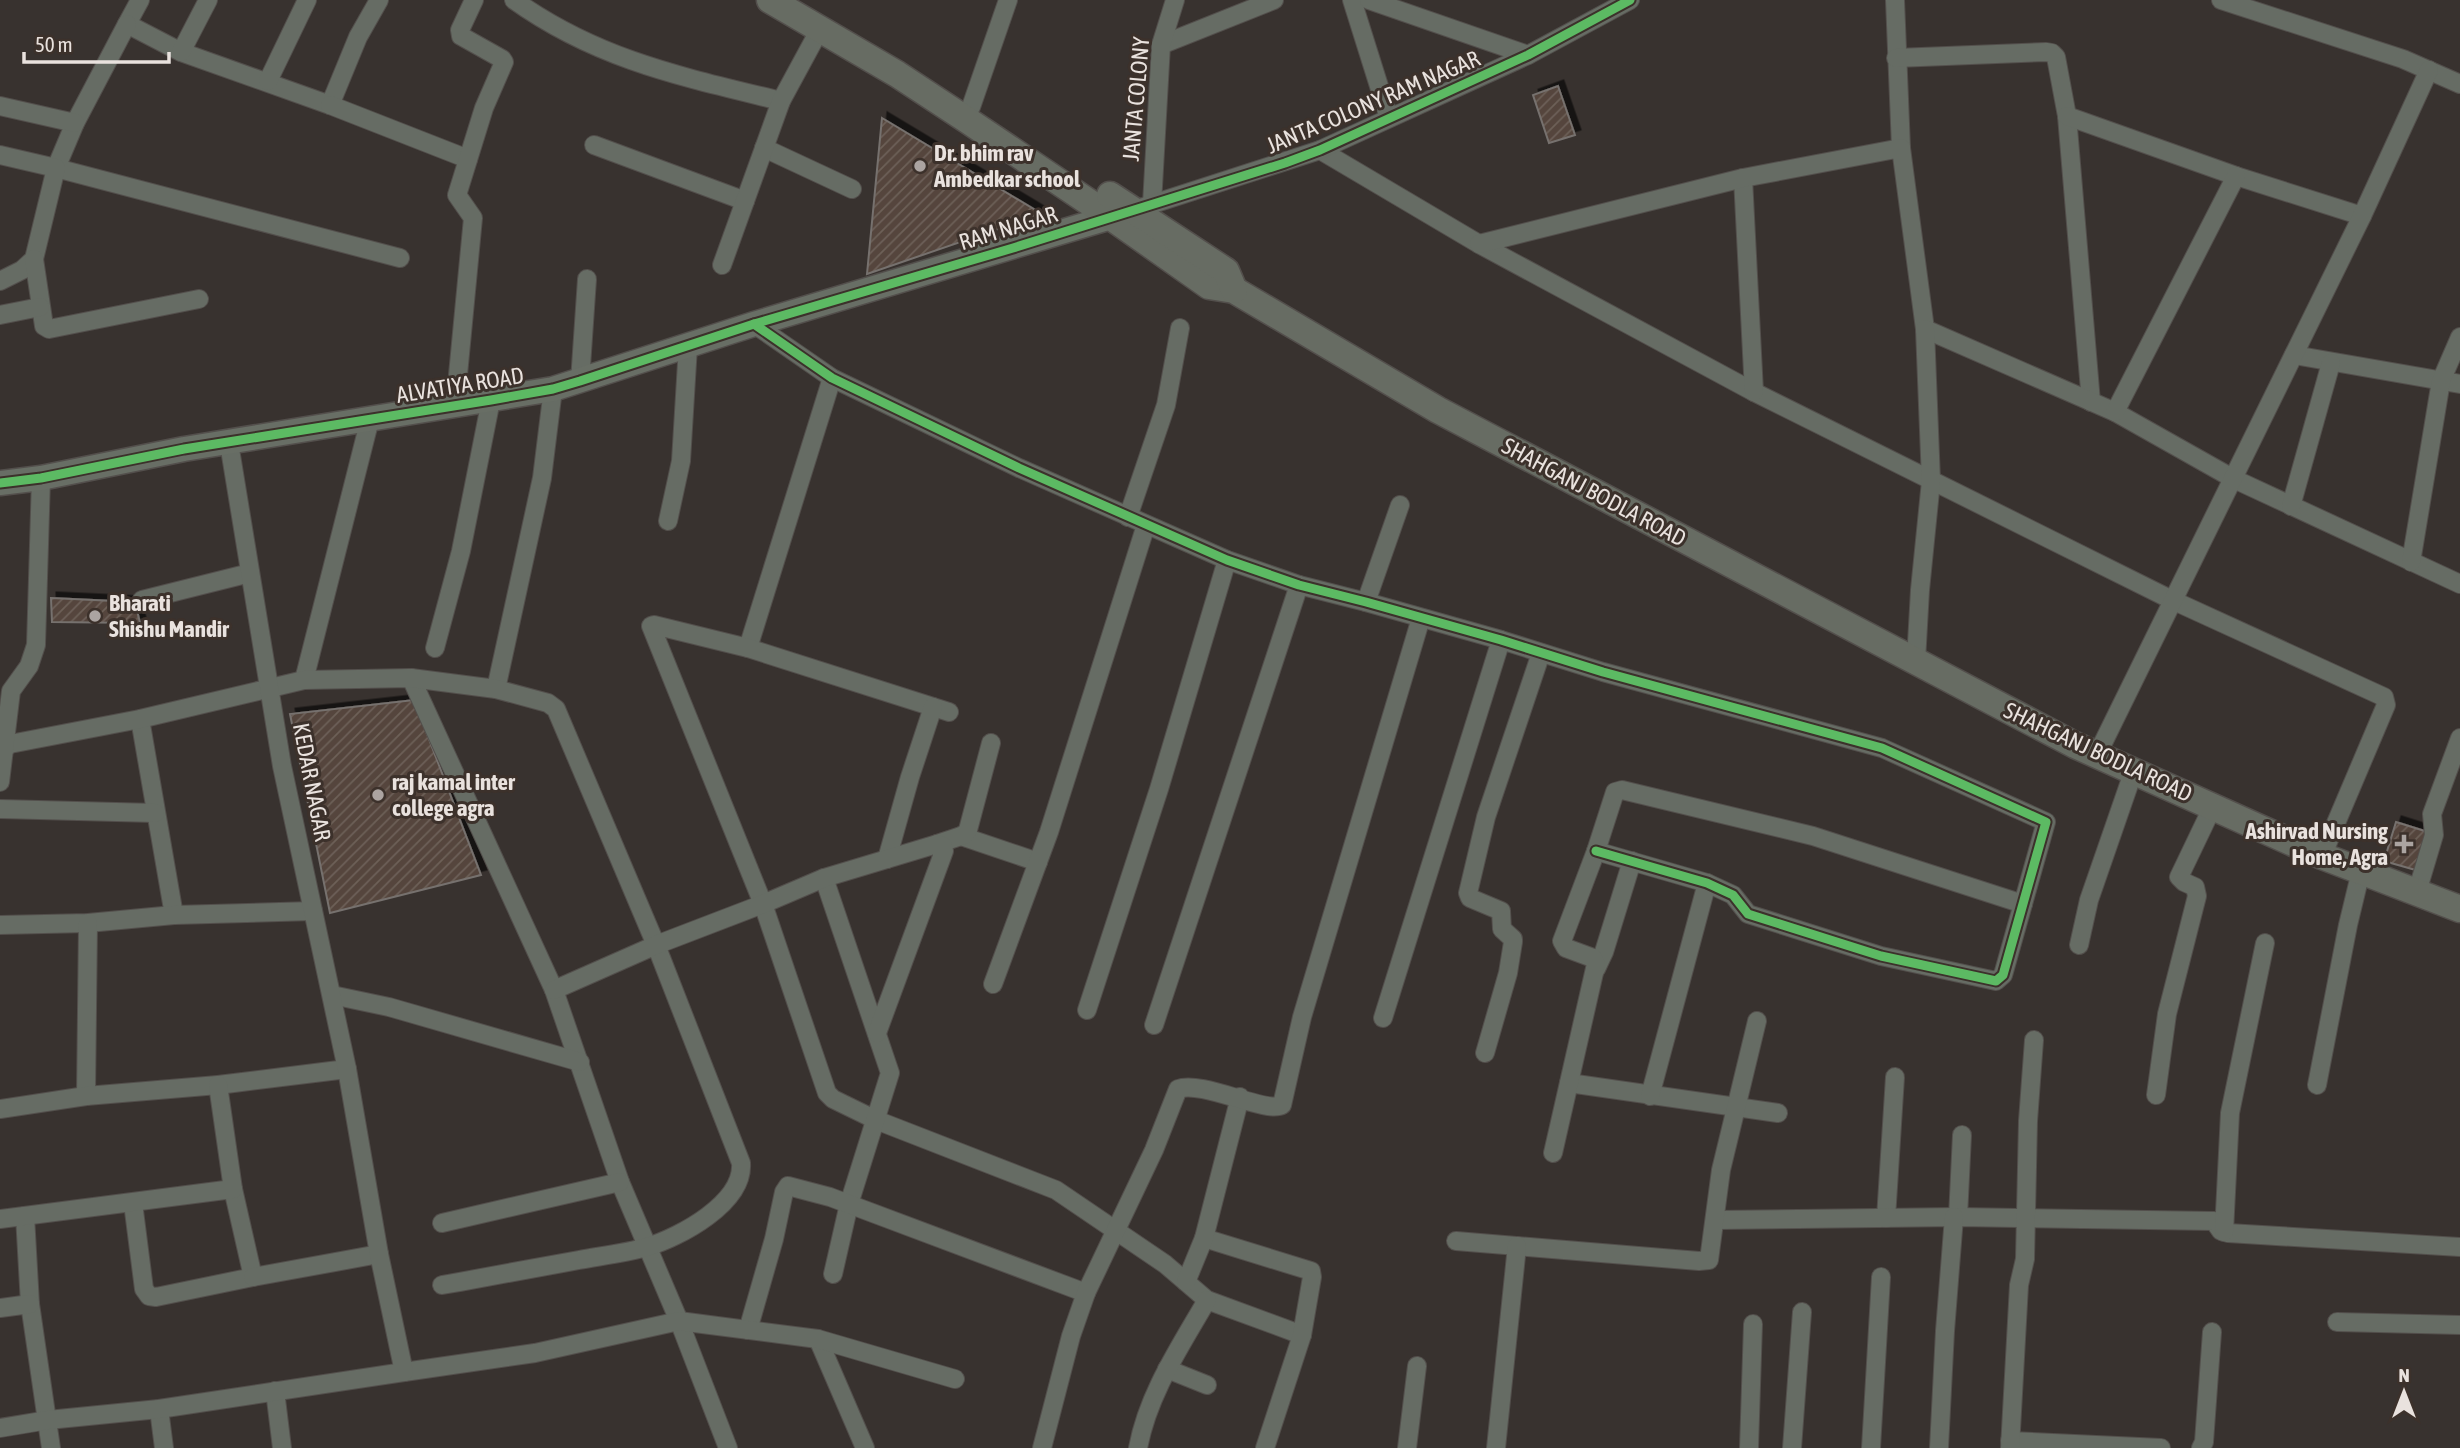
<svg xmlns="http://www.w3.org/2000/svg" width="2460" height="1448" font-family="'Asap Condensed',sans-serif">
  <defs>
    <pattern id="building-hatch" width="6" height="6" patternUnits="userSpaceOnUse" patternTransform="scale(1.75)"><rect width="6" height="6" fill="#54453c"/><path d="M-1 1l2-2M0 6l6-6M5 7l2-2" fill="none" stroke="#6d6058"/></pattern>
    <filter id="shadow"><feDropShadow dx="5.5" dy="-5.5" stdDeviation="0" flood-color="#0009"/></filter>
  </defs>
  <rect width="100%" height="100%" fill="#38322f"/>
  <g fill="url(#building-hatch)" stroke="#76716e" stroke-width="2" filter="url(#shadow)">
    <path d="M1558,86l17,49 -26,8 -16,-48z"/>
    <path d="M882,118l160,96 -175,60z"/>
    <path d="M51,598l84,4 5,21 -88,-1z"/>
    <path d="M414,700l67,175 -151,38 -40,-199z"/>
    <path d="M2396,822l35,11 -12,38 -35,-10z"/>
  </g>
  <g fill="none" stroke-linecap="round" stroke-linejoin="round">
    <g stroke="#534f4c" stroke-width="20">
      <g id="street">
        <path d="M140,0l-13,24 54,28 149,53 28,-68 21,-37"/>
        <path d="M514,0c84,60 169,77 267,101"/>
        <path d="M1352,0l37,118"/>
        <path d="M1369,0l159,55"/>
        <path d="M1895,0l6,148"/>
        <path d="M2221,0l182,59 57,25"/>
        <path d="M127,24l-52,99 -19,45 344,90"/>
        <path d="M1161,45l113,-45"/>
        <path d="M181,52l27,-52"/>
        <path d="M1896,58l150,-6 6,1 4,4 11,59 24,286"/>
        <path d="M268,81l39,-81"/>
        <path d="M330,105l138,54"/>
        <path d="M0,106l75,17"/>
        <path d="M971,107l37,-107"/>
        <path d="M2067,116l169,60 126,40"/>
        <path d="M594,145l151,56"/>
        <path d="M764,148l88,41"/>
        <path d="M1320,150l159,94 275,148 418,208 212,97 2,8 -64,151"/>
        <path d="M0,155l56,13 -22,91 -12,11 -22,11"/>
        <path d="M1743,178l11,214"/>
        <path d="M1152,204l9,-159 14,-45"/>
        <path d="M1128,212l192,-62 208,-95 102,-55"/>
        <path d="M1479,244l264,-66 158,-30 24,181 190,83 119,67 226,105"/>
        <path d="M34,259l10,67 5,3 150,-30"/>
        <path d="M722,265l59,-164 39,-72"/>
        <path d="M0,315l40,-8"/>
        <path d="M754,324l78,54 187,90 208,92 72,25 67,17 135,38 102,32 279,76 164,74 -43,153 -7,6 -115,-25 -133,-42 -15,-19 -26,-12 -111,-32"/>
        <path d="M2294,355l166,29"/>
        <path d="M580,381l7,-102"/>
        <path d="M455,406l18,-188 -16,-23 27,-87 20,-46 -2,-3 -41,-23 -1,-6 14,-30"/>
        <path d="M2115,412l121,-236"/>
        <path d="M2291,506l40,-143"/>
        <path d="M1128,517l38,-112 14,-77"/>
        <path d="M668,521l13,-60 7,-115"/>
        <path d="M2411,562l30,-181 19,-44"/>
        <path d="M142,600l108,-27"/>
        <path d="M1366,602l34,-97"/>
        <path d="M435,648l26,-97 30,-151"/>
        <path d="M748,648l84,-270"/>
        <path d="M1916,661l4,-71 11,-109 -6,-152"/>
        <path d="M411,678l143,312 66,192 59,139 49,127"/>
        <path d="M304,680l66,-261"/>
        <path d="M496,689l46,-211 11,-89"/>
        <path d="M949,712l-201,-64 -94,-23 -3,1 112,278 64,189 6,6 43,21 180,70 109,74 42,36 95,35"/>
        <path d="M140,719l34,196"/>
        <path d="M5,748l5,-4 130,-25 164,-39 107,-2 85,11 52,14 8,6 100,236 85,218c3,40 -61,74 -94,84 -21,6 -46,9 -68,13 -45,8 -91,17 -137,25"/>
        <path d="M2097,755l265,-539 67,-146"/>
        <path d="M0,782l11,-91 18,-25 7,-21 5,-167"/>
        <path d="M0,809l155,4"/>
        <path d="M961,836l77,26"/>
        <path d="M937,844l27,-9 4,-5 23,-87"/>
        <path d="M887,859l23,-82 23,-70"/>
        <path d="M824,878l66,195 -41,131 -16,70"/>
        <path d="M2417,892l17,-57 -2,-21 28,-76"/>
        <path d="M0,925l88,-2 86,-8 139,-4"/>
        <path d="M2079,945l10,-45 45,-130"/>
        <path d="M1596,969l8,-17 28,-91"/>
        <path d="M993,984l56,-152 97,-307"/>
        <path d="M554,990l102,-45 107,-41 61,-26 113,-34 6,2 1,5 -67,182"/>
        <path d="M332,995l57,12 191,55"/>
        <path d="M1087,1010l72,-221 68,-229"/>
        <path d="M1383,1018l118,-378"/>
        <path d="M1154,1025l145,-440"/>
        <path d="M1485,1053l23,-80 5,-31v-3l-11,-10 -1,-18 -31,-13 -2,-5 18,-76 55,-164"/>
        <path d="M1569,1083l209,30"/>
        <path d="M2317,1085l31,-160 13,-54"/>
        <path d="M2156,1095l11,-81 30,-118 -2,-9 -11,-5 -5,-5 34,-71"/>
        <path d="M86,1096l2,-173"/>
        <path d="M1650,1096l57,-213"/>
        <path d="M0,1109l86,-13 132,-11 129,-16"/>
        <path d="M1553,1153l43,-189 -3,-6 -27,-10 -4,-7 34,-90 19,-59 7,-2 191,46 210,68"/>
        <path d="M133,1203l11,86 5,7 7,1 97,-20 -20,-88"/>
        <path d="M25,1216l5,88 21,144"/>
        <path d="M1958,1217l4,-82"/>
        <path d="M1886,1218l9,-141"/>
        <path d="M0,1219l233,-30 -15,-104"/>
        <path d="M1715,1220l243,-3 256,4 7,10 7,2 232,14"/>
        <path d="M442,1223l178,-41"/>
        <path d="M2224,1232l6,-119 35,-170"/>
        <path d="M1204,1238l107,33 1,6 -10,58 -37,113"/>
        <path d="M1456,1241l243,20 10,-1 12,-90 36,-149"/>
        <path d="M253,1277l126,-23"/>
        <path d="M1186,1282l18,-44 36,-141"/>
        <path d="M0,1308l30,-4"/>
        <path d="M2337,1322l123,3"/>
        <path d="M748,1330l26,-91 10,-47 4,-6 42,11 256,96"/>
        <path d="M818,1339l47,109"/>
        <path d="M1167,1369l40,16"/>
        <path d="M404,1372l131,-19 144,-32 139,18 137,40"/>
        <path d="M275,1391l7,57"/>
        <path d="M159,1409l5,39"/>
        <path d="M0,1428l48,-8 111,-11 245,-37 -25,-118 -32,-185 -65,-303 -53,-323"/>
        <path d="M2010,1441l151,7"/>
        <path d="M1042,1448l29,-112 15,-43 68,-143 24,-61c24,-9 88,25 104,16l20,-88 119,-399"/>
        <path d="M1138,1448c10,-54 42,-101 69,-148"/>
        <path d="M1407,1448l10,-82"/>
        <path d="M1496,1448l21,-202"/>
        <path d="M1749,1448l4,-124"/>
        <path d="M1792,1448l10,-136"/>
        <path d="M1871,1448l10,-171"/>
        <path d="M1939,1448l6,-117 9,-114"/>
        <path d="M2010,1448l9,-163 6,-26 3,-138 6,-81"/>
        <path d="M2201,1448l3,-6 8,-110"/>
      </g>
    </g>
    <g stroke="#534f4c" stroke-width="27">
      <path id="secondary" d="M0,483l41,-5 143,-29 369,-60 201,-65 357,-107"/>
    </g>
    <g stroke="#534f4c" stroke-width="29">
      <g id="primary">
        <path d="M770,0l127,74 70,46 144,97 98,69 25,4 204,120 637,335 247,111 138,53"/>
        <path d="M1110,195l116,76 8,19"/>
      </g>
    </g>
    <use href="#street" stroke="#666c64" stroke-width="18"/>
    <use href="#secondary" stroke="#686e65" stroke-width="24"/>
    <use href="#primary" stroke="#676c63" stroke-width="26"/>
    <g stroke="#3c312b" stroke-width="13">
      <g id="cycleway">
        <path d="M754,324l78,54 187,90 208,92 72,25 67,17 135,38 102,32 279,76 164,74 -43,153 -7,6 -115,-25 -133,-42 -15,-19 -26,-12 -111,-32"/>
        <path d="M0,483l41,-5 143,-29 307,-49 62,-11 27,-8 174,-57 259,-76 272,-85 35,-13 208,-95 102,-55"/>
      </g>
    </g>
    <use href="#cycleway" stroke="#5cba63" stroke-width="9"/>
  </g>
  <g fill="#aba4a1" stroke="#3c312b" stroke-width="2.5">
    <circle cx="920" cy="166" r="7"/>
    <circle cx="95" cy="616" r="7"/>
    <circle cx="378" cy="795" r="7"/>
    <path d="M2400.5 833.5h7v7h7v7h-7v7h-7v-7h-7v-7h7z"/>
  </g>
  <g text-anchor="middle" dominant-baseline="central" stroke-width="6" stroke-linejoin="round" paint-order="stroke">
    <g font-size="23" fill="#e9e2de" stroke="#3c312b">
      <text transform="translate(1136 99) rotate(-85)">JANTA COLONY</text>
      <text transform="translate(1373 102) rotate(-23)">JANTA COLONY RAM NAGAR</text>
      <text transform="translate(1008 228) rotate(-17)">RAM NAGAR</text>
      <text transform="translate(460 385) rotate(-9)">ALVATIYA ROAD</text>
      <text transform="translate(1594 492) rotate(28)">SHAHGANJ BODLA ROAD</text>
      <text transform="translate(2098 752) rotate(25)">SHAHGANJ BODLA ROAD</text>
      <text transform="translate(312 782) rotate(79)">KEDAR NAGAR</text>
    </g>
    <g font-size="23" font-weight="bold" fill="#e9e2de" stroke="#3c312b" text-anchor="start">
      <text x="934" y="153">Dr. bhim rav<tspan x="934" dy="26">Ambedkar school</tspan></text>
      <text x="109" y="603">Bharati<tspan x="109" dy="26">Shishu Mandir</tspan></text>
      <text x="392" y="782">raj kamal inter<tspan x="392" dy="26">college agra</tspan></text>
      <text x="2388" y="831" text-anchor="end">Ashirvad Nursing<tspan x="2388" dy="26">Home, Agra</tspan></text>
    </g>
  </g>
  <g transform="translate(2404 1392)" stroke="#3c312b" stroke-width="5" paint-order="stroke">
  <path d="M0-5L12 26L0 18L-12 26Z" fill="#e9e2de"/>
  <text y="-10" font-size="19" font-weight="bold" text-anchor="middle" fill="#e9e2de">N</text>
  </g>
  <path d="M24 52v10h145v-10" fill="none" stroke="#e9e2de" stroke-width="3.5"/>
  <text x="35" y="52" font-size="21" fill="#e9e2de" stroke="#3c312b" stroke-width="5" paint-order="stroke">50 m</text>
</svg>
